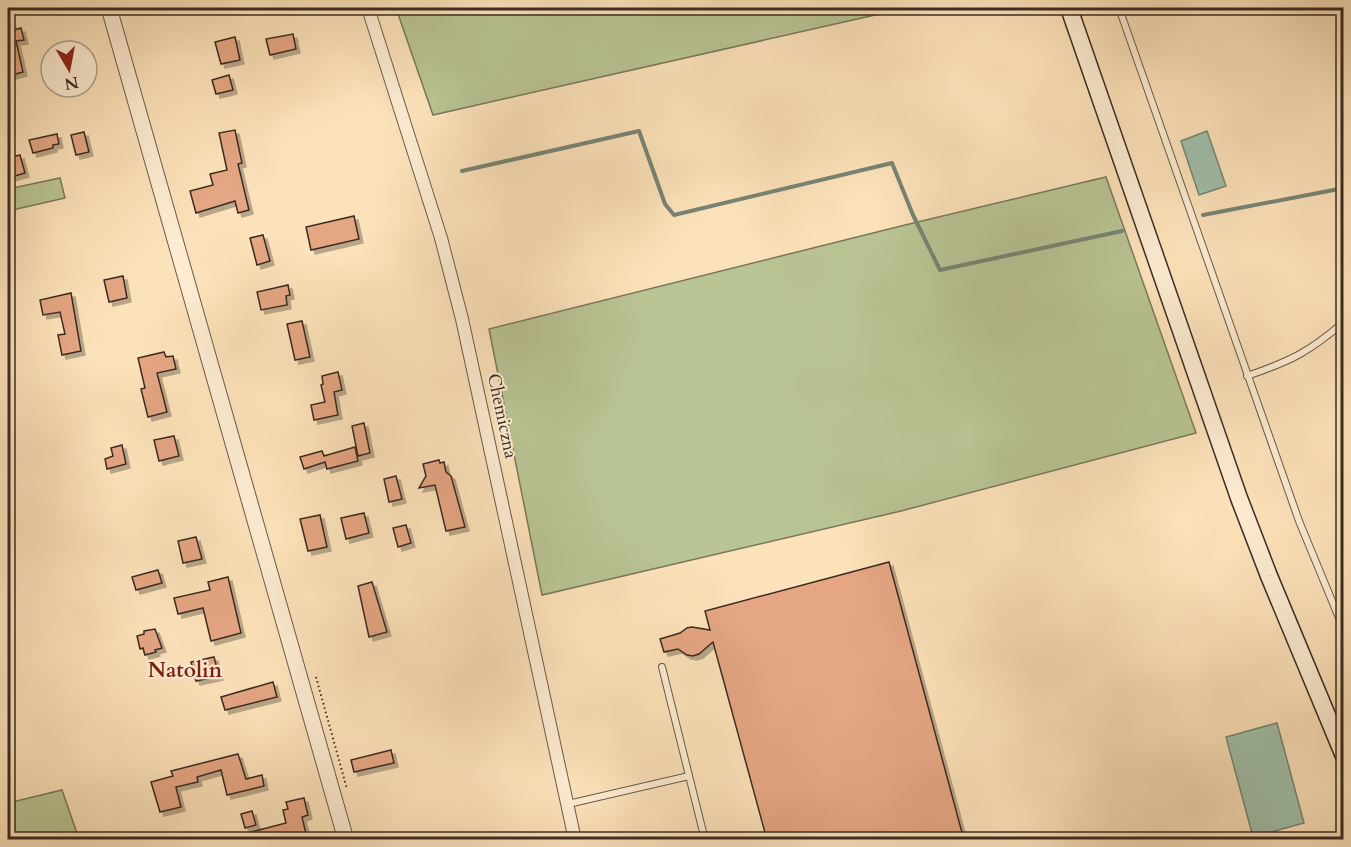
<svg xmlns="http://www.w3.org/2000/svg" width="1351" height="847" font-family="Cardo,serif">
  <defs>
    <filter id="shadow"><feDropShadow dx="4" dy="4" stdDeviation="0" flood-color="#0004"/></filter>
  </defs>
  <rect width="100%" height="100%" fill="#fce2ba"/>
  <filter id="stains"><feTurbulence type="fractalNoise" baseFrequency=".00333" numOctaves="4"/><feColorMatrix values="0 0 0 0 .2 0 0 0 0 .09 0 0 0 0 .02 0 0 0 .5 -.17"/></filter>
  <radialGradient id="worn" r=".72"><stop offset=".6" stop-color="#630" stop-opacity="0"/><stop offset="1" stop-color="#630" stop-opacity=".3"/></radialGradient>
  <g fill="#b9c494" stroke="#7a785b" stroke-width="1.5">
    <path d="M396,8h510l-473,107z"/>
    <path d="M1106,177l90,256 -295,78 -359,84 -53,-266 416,-104z"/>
    <path d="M60,178l5,20 -57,13v-22z"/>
    <path d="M62,790l17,49h-71v-36z"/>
  </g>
  <g fill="#a0bfaa" stroke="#788474" stroke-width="1.5">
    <path d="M1207,131l19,55 -27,9 -18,-54z"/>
    <path d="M1277,723l27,100 -51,14 -27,-100z"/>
  </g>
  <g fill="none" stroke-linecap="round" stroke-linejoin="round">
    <g stroke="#788474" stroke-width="4">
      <path d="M462,171l177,-40 26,73 9,11 218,-52 21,52 27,55 182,-39"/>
      <path d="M1203,215l141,-27"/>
    </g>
  </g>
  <g fill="#e5a683" stroke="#3b2c22" stroke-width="1.5" filter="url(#shadow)">
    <path d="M8,23h4l2,7 7,-2 3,12 -8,1 7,31 -15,4z"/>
    <path d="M293,34l3,15 -26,6 -4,-16z"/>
    <path d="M235,37l5,23 -19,4 -6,-22z"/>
    <path d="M229,75l4,15 -17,4 -4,-14z"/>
    <path d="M235,130l7,33 -4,1 11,46 -11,3 -3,-12 -39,12 -6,-22 23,-6 -3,-11 17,-4 -8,-37z"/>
    <path d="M84,132l5,20 -13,3 -5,-20z"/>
    <path d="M57,134l2,10 -6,1v3l-20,5 -4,-13z"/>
    <path d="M20,155l5,18 -17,5v-20z"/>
    <path d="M354,216l5,23 -48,11 -5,-23z"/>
    <path d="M263,235l7,26 -13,4 -7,-27z"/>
    <path d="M123,276l4,22 -18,4 -5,-22z"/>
    <path d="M288,285l2,10 -4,1 1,9 -26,5 -4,-18z"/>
    <path d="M71,293l10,58 -19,4 -4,-20 7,-1 -5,-22 -17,3 -3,-15z"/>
    <path d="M302,321l8,36 -15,3 -8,-36z"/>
    <path d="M164,352l2,5 7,-1 3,13 -19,4 10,39 -19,5 -7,-28 4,-1 -7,-30z"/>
    <path d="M338,372l4,18 -8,2 4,23 -24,5 -3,-15 14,-3 -4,-17 2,-1 -1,-8z"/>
    <path d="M364,423l6,30 -12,3 -6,-30z"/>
    <path d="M174,436l5,20 -20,5 -5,-21z"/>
    <path d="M122,445l4,19 -19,5 -2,-10 8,-3 -2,-8z"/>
    <path d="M355,447l3,14 -31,8 -2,-7 -21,7 -4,-12 22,-6 2,5z"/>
    <path d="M439,460l1,3 4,-1 2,10 5,4 14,51 -19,4 -11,-46 -16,3 7,-12 -3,-12z"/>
    <path d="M396,476l6,23 -13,3 -5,-23z"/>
    <path d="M364,513l5,20 -23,6 -5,-21z"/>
    <path d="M320,515l7,32 -19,4 -8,-32z"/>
    <path d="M406,525l5,18 -13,4 -5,-19z"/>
    <path d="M196,537l6,22 -19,4 -5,-22z"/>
    <path d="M889,562l75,278h-197l-54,-198 -14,12 -6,2 -6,-1 -9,-6 -14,3 -4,-13 20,-6 7,-5 5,-1 18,3 -5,-19z"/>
    <path d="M158,570l4,13 -26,7 -4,-13z"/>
    <path d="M228,577l13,56 -30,8 -8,-33 -25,6 -4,-16 36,-8 -2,-8z"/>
    <path d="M372,582l15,50 -18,5 -11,-51z"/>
    <path d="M155,629l7,19 -7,2 1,2 -11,3 -2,-7 -3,1 -3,-13 7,-2v-3z"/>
    <path d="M214,657l5,19 -23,5 -5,-19z"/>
    <path d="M273,682l4,15 -52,13 -4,-13z"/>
    <path d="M391,750l3,13 -40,9 -3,-12z"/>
    <path d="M238,754l8,25 16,-4 2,11 -37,9 -6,-25 -24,7 1,5 -22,5 5,20 -21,5 -9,-30 22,-6 -2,-5z"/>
    <path d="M304,798l4,17 -6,2 4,17 -21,6h-48l-1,-4 50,-13 -3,-13 5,-1 -2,-7z"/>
    <path d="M252,811l4,14 -11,3 -4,-14z"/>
  </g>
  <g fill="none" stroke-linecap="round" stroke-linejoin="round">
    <g stroke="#6b5a48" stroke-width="8">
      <g id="service">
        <path d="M1119,8l180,513 45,109"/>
        <path d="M1247,376c44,-15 62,-24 97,-54"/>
        <path d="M662,667l43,173"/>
        <path d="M568,804l121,-28"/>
      </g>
    </g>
    <g stroke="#6b5a48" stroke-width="14">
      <path id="minor" d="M368,8l73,230 21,81 113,521"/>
    </g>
    <g stroke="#6b5a48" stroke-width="17">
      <path id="tertiary" d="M109,8l237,832"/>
    </g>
    <g stroke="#3b2c22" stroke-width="19">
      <path id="secondary" d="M1069,8l170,490 30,78 75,180"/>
    </g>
    <path stroke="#3b2c22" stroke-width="2" stroke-dasharray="1.5 3" stroke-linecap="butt" d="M316,677l31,112"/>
    <use href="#service" stroke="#fdecd2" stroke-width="6"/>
    <use href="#minor" stroke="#fdecd2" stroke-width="12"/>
    <use href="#tertiary" stroke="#fdecd2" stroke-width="15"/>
    <use href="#secondary" stroke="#fdecd2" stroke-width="16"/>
  </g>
  <g text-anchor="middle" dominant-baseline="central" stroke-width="4.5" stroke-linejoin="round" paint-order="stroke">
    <g font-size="18" fill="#3b2c22" stroke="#fdecd2">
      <text transform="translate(502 416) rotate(78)">Chemiczna</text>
    </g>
    <g font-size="21" font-weight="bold" fill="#7a1f14" stroke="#fdecd2">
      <text x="185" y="670">Natolin</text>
    </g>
  </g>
  <rect width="1351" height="847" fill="none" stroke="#fce2ba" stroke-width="30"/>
  <rect x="9" y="9" width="1333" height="829" fill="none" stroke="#3b2c22" stroke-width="3"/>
  <rect x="15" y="15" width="1321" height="817" fill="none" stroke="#3b2c22" stroke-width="1.5"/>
  <g transform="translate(69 69) rotate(170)"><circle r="28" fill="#fdecd2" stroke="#af9f8c" stroke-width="1.5"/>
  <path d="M0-4.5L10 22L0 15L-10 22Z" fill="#8f2418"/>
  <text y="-9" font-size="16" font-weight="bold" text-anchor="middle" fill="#3b2c22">N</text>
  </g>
  <rect width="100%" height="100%" filter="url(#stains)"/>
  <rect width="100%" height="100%" fill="url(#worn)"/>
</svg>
